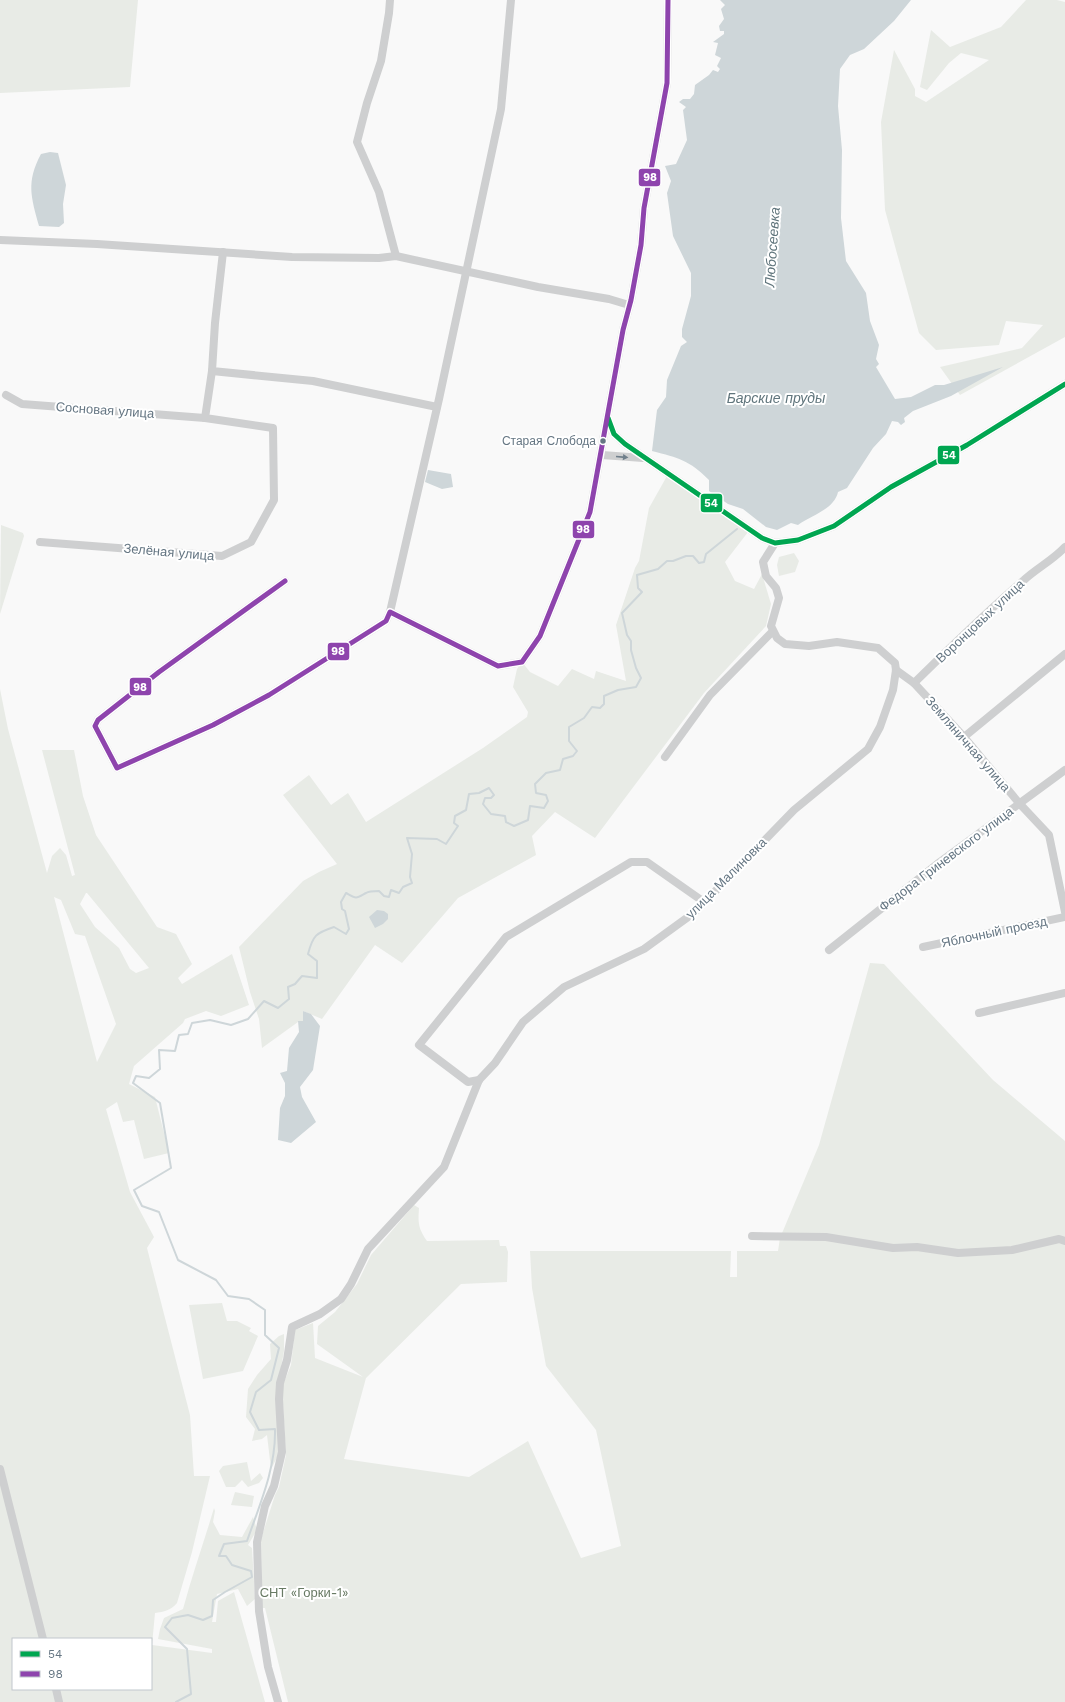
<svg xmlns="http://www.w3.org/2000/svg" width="1065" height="1702" font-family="'Work Sans',sans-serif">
  <rect width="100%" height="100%" fill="#f9f9f9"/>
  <g fill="#e8ebe6" fill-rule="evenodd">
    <path d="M0,0h138l-8,87 -130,6z"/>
    <path d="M1026,0h31l8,2v335l-105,58 -20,-28 82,-19 21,-23 -37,-4 -7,24 -63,5 -17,-17 -34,-123 -4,-88 13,-72 21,39v7l11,6 63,-42 -28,-7 -12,10 -22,27 -7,-3 11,-57 19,17 51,-20z"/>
    <path d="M667,476l81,56 -23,30 10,19 19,8 8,-15 9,30 -5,22 -62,67 -109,145 -40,-26 -23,24 4,19 -78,43 -56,65 -27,-18 -53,74 -19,-8v10l-5,1 -36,26 -3,-29 -9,-27 -11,-45 64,-66 16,-9 18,-8 -54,-69 26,-20 22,30 17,-12 18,29 117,-74 44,-31 1,-5 -15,-25 4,-18 5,-7 8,10 28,14 14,-17 22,10 2,-8 30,10 -10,-56 19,-57 4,-7 10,-53z"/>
    <path d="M1,525l22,8 1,3 -24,78z"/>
    <path d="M794,553l5,8 -4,11 -16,4 -2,-11 2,-8z"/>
    <path d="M0,689l8,40 39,144 5,-17 8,-8 6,7 6,21 3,-1 -33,-125h32l9,46 13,39 61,92 19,7 16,30 -14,14 4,6 50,-30 17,51 -28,11 -15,-5 -21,8 -2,4 -49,43 -5,18 26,13 14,56 -25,6 -10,-39 -11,2 -6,-20 -11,7 24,83 24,45 -7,11 43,167 4,61h16l-18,76 -15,51c-6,7 -13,9 -22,10l-3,32 60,8v-4l-54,-10 2,-10 4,-11 19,-9c9,-34 21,-67 31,-101l1,3 -2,11 7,13 22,2 11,-20 4,13 -9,15 4,3 3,51 -8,7 -9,-17 -21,5 -5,28h4l2,-21 16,-9 31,110h-265zM86,893h1l62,75 -13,5 -6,-4 -11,-21 -24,-21 -15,-23zM54,897l7,3 14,34 10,2 31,88 -19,38zM13,1639h138v50h-138z"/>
    <path d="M870,963l14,1 109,116 72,61v561h-777l-23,-94h-3l-1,-69 14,-44 4,-8 7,-32 -4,-68 9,-22 4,-35 18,-7 2,35 48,19 -46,-33 1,-18 17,-14 22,-28 14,-29 43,-50 5,3c-1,15 -1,20 8,33l72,-1 1,6h6l2,6 -1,30 -46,2 -95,94 -22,81 125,18 59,-36 53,117 40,-12 -25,-116 -50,-64 -14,-78 -2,-37h201l-1,26h7v-26h41l2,-13 39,-93z"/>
    <path d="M222,1303l5,18h10l14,7 -2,3 9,5 -15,35 -40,8 -14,-74z"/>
    <path d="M284,1334v17l-7,39 2,64 -8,15 -4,-34 -5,4 -10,2 3,-12 -9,-12 2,-28 9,-14 14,-16 -1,-15 9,-8z"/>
    <path d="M247,1462l4,19 9,-8 3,5 -4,5 -11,4 -6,-7 -7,7h-9l-7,-16 4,-5z"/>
    <path d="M235,1492l19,4 -2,11 -21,-2z"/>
  </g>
  <g fill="#ced6d9">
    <path d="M720,0h191l-17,21 -30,28 -14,6 -10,14 -2,37 4,44 -1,68 5,43 20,32 4,28 9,24 -3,14 3,5 -3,3 19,32 16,-2 24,-12h9l59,-18 -52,29 -38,15 -9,7 1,4 -4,3 -3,-3 -6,-1 -6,13 -13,14 -26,40 -9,4c-4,18 -27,23 -40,33l-7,-2 -14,7 -11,-3 -23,-18 -15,-5 -19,-13v-11c-20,-20 -30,-22 -57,-29l5,-41 9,-13 1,-17 14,-34 6,-4 -5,-5v-8l9,-33v-23l-18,-37 -6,-43 4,-12 -6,-15 11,-2 11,-24 -4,-30 3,-3 -7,-5 4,-3h7l4,-5 1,-9 14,-10 4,-5 5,2 2,-3 -3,-3 4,-8 -6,-3 3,-12 -5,-1 11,-8v-3h-4l-1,-5 5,-7 -3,-10 4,-4z"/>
    <path d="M50,152l8,1 8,32 -3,19 1,19 -5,4 -20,-1c-8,-29 -13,-44 2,-72z"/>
    <path d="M428,470l23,4 2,13 -11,2 -17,-7z"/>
    <path d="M377,910l7,1 4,3v5l-5,5 -8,4 -6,-11z"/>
    <path d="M303,1011l8,3 9,12 -7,44 -13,17 2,10 14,25 -25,21 -13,-3 2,-32 5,-12v-13l-5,-10 7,-2 2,-23 10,-16 -1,-11h5z"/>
  </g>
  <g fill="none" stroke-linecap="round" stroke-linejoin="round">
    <path stroke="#ced6d9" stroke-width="2" d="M176,1702l15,-8 -4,-45 -22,-22 7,-9 16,-3 15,5 9,-4 1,-16 12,-8 27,-15 -1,-6 -19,-6 -6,-9h-7l5,-12 23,-3c13,-37 29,-73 28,-112l-16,1 -9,-18 6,-20 15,-12 8,-32 -14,-13v-25l-16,-11 -21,-3 -12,-16 -38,-20 -19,-48 -17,-6 -8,-16 37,-22 -11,-65 -27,-20 3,-7 13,2 11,-9 -1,-19 16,1 4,-16 9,-1 4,-11 18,-3 21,5 17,-6 16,-18 14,7 11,-9 -1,-12 7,-3 7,-8 15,2v-17l-9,-7c5,-19 8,-21 26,-27l12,7 3,-5 -4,-18 -3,-2 -1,-7 5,-9c11,6 9,6 20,0 3,-2 9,-2 13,-2l5,5 5,1 2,-7 8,3 4,-6 9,-4 -2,-6 2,-23 -5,-16 30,1 9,5 12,-18 -4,-3 1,-7 11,-6 3,-16 10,-1 10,-5 5,7 -3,3h-6l-2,6 8,10 14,2 1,6 8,4 14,-6 2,-14 14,2 4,-7 -2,-6 -10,-2 -1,-9 11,-11 14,-3 3,-11 10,-3 4,-5 -8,-10v-14l15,-9 8,-11 8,1 4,-4v-8l14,-6 18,-3 5,-9 -5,-10 -5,-18v-9l-4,-6 -5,-22 20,-21 -4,-4 -1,-13 21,-6 9,-8h6l13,-5h7l6,7 5,-1 2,-8 31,-25"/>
    <g stroke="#cecfd0" stroke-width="8">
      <path d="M390,0l-1,13 -8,48 -14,42 -10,39 22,50 17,64"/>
      <path d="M0,240l97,4 195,13 87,1 17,-2 142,31 71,12 20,6"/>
      <path d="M223,252l-8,71 -3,48 101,10 124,26"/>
      <path d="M6,395l16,9 183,14"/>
      <path d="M608,419l6,15 11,10 137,94 13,5 23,-3 36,-14 57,-39 76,-42 98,-61"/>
      <path d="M602,455l41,3"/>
      <path d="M40,542l182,14 29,-14 23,-42 -1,-72 -68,-10 7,-47"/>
      <path d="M285,581l-126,91 -61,48 -3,6 22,42 96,-43 56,-30 117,-74 4,-9 108,54 24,-4 18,-26 50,-124 33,-182 8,-30 10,-55 3,-37 23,-125 1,-83"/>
      <path d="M390,612l49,-213 62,-290 10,-109"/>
      <path d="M896,670l18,13c36,-35 72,-71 110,-103 13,-12 29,-20 41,-33"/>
      <path d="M914,683l50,54 55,66 30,32 16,77"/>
      <path d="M964,737l101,-83"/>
      <path d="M665,757l45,-62 62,-63"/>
      <path d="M923,947l142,-30"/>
      <path d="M829,950l111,-88 125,-92"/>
      <path d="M979,1013l86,-20"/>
      <path d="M479,1080l-11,2 -49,-37 87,-108 125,-75h16l57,40"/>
      <path d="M752,1236l74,1 67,11 24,-1 41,6 54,-3 47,-11 6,2"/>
      <path d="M0,1469l43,170"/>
      <path d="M56,1689l3,13"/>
      <path d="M278,1702l-10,-35 -9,-56 -2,-69 8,-36 9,-20 8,-34 -3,-53 1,-16 7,-23 5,-33 28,-13 21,-15 10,-15 17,-35 76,-82 35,-87 16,-17 28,-41 41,-35 80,-38 51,-37 99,-102 74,-61 12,-22 13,-37 3,-20 -1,-7 -17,-15 -41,-6 -28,4 -24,-2 -8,-6 -6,-12 8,-28 -3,-10 -10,-12 -3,-14 12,-19"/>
    </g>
    <g stroke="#fff" stroke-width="8">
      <path id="bus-1" d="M608,418l6,16 11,10 137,94 13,5 23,-3 36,-14 57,-39 76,-42 98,-61"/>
    </g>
    <g stroke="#fff" stroke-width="8">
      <path id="bus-2" d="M285,581l-126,91 -61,48 -3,6 22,42 96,-43 56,-30 117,-74 4,-9 108,54 24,-4 18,-26 50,-124 33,-182 8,-30 10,-55 3,-37 23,-125 1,-83"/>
    </g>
    <use href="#bus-1" stroke="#00a651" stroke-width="5"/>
    <use href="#bus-2" stroke="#8e44ad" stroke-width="5"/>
  </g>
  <defs><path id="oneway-solid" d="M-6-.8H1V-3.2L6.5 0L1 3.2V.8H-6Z"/></defs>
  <use fill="#707f8b" href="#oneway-solid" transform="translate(622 457) rotate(5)"/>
  <circle fill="#657683" stroke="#fff" stroke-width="1.5" cx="603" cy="441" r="3.5"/>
  <g text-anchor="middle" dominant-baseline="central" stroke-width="4" stroke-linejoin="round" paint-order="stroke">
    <g font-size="12" fill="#657683" stroke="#fff" text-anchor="end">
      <text x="596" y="441">Старая Слобода</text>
    </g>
    <g font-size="13" fill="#657683" stroke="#fff">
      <text transform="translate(105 410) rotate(4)">Сосновая улица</text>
      <text transform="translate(169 552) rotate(5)">Зелёная улица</text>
      <text transform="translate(980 621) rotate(-43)">Воронцовых улица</text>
      <text transform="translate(968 744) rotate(49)">Земляничная улица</text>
      <text transform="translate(946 859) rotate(-37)">Федора Гриневского улица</text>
      <text transform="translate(726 878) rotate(-45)">улица Малиновка</text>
      <text transform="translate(994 932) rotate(-12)">Яблочный проезд</text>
    </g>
    <g font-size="13" fill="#687a64" stroke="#fff">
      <text x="304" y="1592">СНТ «Горки-1»</text>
    </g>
    <g font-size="14" font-style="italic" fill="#60757c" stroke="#fff">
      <text transform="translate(772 247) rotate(-86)">Любосеевка</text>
      <text x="776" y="398">Барские пруды</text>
    </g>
  </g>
  <g stroke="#fff" stroke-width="1.5">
    <rect x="638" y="168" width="23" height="19" rx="4" fill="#8e44ad"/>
    <rect x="937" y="445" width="23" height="20" rx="4" fill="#00a651"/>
    <rect x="700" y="493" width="23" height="20" rx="4" fill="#00a651"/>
    <rect x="572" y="520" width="23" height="19" rx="4" fill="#8e44ad"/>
    <rect x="327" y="642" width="23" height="19" rx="4" fill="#8e44ad"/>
    <rect x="129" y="677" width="23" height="19" rx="4" fill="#8e44ad"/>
  </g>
  <g font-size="11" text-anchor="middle" font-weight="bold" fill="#fff">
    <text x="650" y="181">98</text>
    <text x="949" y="459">54</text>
    <text x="711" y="507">54</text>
    <text x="583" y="533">98</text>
    <text x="338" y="655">98</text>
    <text x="140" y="691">98</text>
  </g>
  <rect x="12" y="1638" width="140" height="52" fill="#ffffff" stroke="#c1c8cd"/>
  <rect x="20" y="1651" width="20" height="6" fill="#00a651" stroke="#c1c8cd"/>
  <text x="48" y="1658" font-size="12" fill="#657683">54</text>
  <rect x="20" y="1671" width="20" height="6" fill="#8e44ad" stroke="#c1c8cd"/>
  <text x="48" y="1678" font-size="12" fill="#657683">98</text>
</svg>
